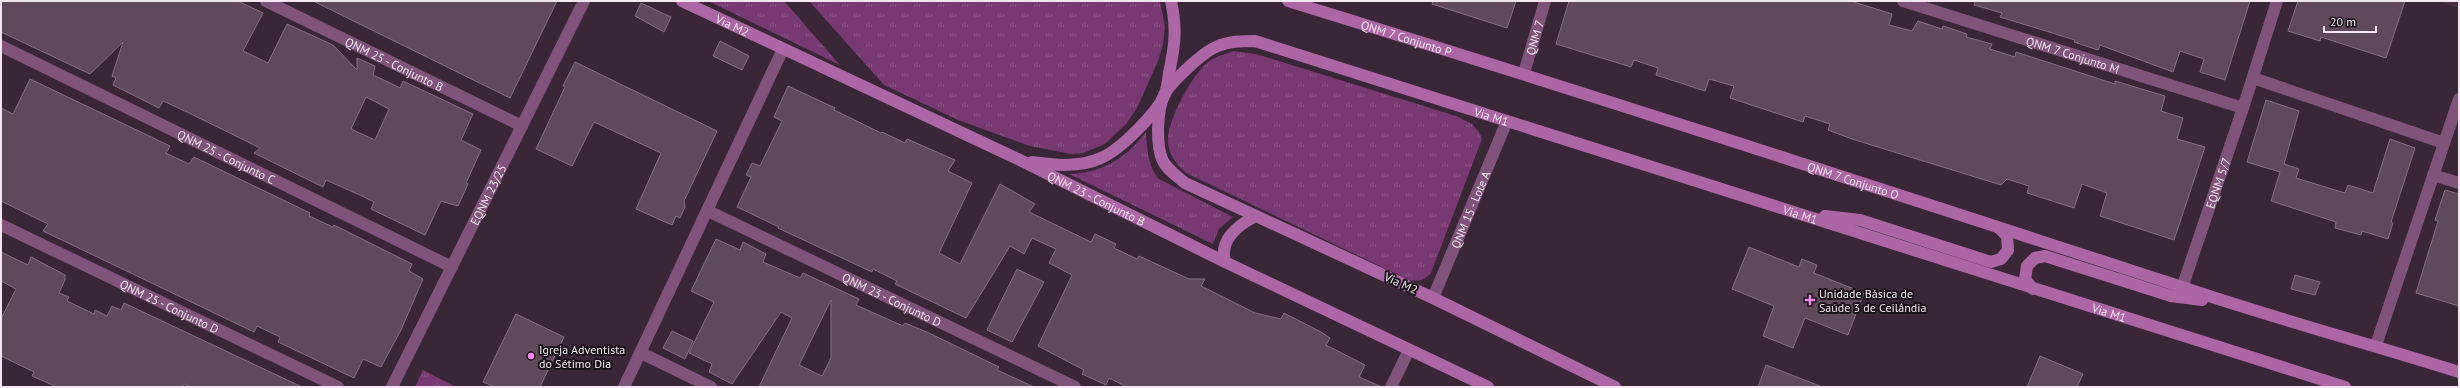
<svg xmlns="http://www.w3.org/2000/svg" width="2460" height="388" font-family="'PT Sans',sans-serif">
  <defs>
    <pattern id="grass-tufts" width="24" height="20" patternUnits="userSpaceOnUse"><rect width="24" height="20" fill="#783872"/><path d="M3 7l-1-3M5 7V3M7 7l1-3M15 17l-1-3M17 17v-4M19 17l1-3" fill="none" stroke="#8c5587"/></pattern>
  </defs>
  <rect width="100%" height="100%" fill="#392637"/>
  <path fill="#472f44" d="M2436,1h23v7z"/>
  <g fill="url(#grass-tufts)">
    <path d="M708,1h76l56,64z"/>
    <path d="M809,1h351l5,26 -2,17 -5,17 -21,47 -11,16 -21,20 -22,9 -12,1 -41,-8 -72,-26 -74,-35z"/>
    <path d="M1234,51l22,3 200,62 16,8 7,8 3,7 -51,134c-7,7 -12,9 -22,7l-223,-107c-10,-9 -18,-19 -18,-33 -1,-19 25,-67 40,-78 8,-6 17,-8 26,-11z"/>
    <path d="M1146,132c1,16 2,35 13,47l74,38 -14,12 -6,15 -144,-70c33,-1 57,-16 77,-42z"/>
    <path d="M423,370l33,17h-41z"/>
  </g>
  <g fill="#5f4a5c" stroke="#867083" fill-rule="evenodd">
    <path d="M1,1h237l25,12 -20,38 25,12 19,-39 46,21 24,25v-12l18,8 -2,9 15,7 12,6 3,-7 70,33 -12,26 20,10 -15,33 2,1 -10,22 -17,-5 -16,34 -54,-26 3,-7 -12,-6 -36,-16 -3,7 -69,-34 6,-5 -73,-36 -24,-11 -4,7 -46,-23 3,-7 -4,-2 11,-34 -33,32 -89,-42zM366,97l23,12 -14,31 -24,-11z"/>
    <path d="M313,1h244l-47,97z"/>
    <path d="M1433,1h83l-9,27 -75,-24z"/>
    <path d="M1569,1h282l41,13 -3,11 23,6 6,-10 24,8 1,-3 24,8 -1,3 26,7 -2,5 25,8 1,-5 99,32v-3l50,15 -4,15 22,7 -6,21 28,8 -31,93 -74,-24 7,-23 -25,-9 -8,24 -47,-15 2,-7 -22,-7 -6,6 -149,-46 -24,-9 2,-6 -25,-8 -2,6 -73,-24 4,-12 -25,-7 -4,12 -49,-16 2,-7 -24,-8 -3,7 -75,-23z"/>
    <path d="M1975,1h275l-25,79 -25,-8 4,-13 -24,-8 -7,21 -73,-27 -2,5 -24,-8 1,-2 -75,-23 2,-4 -28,-8z"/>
    <path d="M2298,1h107l-19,57 -65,-21 -1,4 -32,-10z"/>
    <path d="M641,3l30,14 -7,15 -29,-16z"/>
    <path d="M720,41l29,15 -7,14 -29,-14z"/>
    <path d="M575,62l142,69 -33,70 1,6 -5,11 -4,-2 -4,9 -36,-16 25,-56 -67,-31 -22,44 -36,-17 29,-62 -2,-1z"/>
    <path d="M30,79l140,67 -4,7 23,11 5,-7 116,56 -1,3 24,11 1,-2 78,39 -3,7 14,8 -22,51 -20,37 -18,-8 -9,19 -76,-36 2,-5 -23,-11 -3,6 -211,-101 5,-7 -47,-23v-93l12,6z"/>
    <path d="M788,86l47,22 -1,2 47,23 1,-1 23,11 2,-4 48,21 -7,11 24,12 -33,70 21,11 40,-80 35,20 -6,8 62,30 4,-8 21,10 -2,4 23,11 2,-3 50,23h16l-4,7 54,27 26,6 3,-6 37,19 9,6 -4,7 39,20 -6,12 23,10h-255l-18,-9 -3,7 -24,-11 2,-4 -46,-24 34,-71 -23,-12 7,-14 -24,-11 -8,16 -14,-8 -44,72 -71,-34 2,-3 -24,-12 -1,3 -94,-44 1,-1 -42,-20 14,-30 -5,-2 6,-12 8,3 22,-45 -8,-4z"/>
    <path d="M2266,100l33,11 -15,53 15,5 -3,9 49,15 3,-8 25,8 17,-54 25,9 -24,74 2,1 -5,16 -26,-8 -1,4 -26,-7 1,-6 -65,-21 9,-29 -33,-10z"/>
    <path d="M2445,190l14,4v112l-43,-13 22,-72 -3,-1z"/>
    <path d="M716,239l24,11 3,-8 23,12 -3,8 37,16 3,-5 56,26 -3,6 47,21 2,-3 24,10 70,34 -2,3 37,17h-275l33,-69 -11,-6 -49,72 -23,-12 3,-8 -23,-11 25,-51 -23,-11zM831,300v58l-9,18 -23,-11z"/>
    <path d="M1749,247l50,20 3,-8 15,6 -3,8 50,20 -16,42 -43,-17 -12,30 -30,-12 11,-30 -42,-17z"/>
    <path d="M1,252l27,13 3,-8 34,18v5l-6,13 10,4 -2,4 27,13 1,-4 12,6 5,-10 9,4 3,-7 178,84h-111l-7,-3 -2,3h-125l-25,-11 2,-4 -33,-16v-37l15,-30 -15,-8z"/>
    <path d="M1017,269l27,13 -32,60 -25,-12z"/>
    <path d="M2295,275l25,7 -5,13 -24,-6z"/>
    <path d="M516,314l48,23 -24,50h-45l-12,-5z"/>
    <path d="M672,331l21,10 -8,18 -22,-11z"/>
    <path d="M2040,356l43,18 -6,13h-50z"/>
    <path d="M1766,365l54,21v1h-62z"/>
  </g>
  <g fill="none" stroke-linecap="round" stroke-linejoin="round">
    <g stroke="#7f537a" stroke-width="12">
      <path id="s1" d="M266,1l256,125"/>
      <path id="s2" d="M1903,1l340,107"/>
      <path id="s3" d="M1,46l451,221"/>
      <path id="s4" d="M1524,73l21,-72"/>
      <path d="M2253,78l191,65"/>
      <path d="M2433,175l26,8"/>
      <path id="s5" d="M708,211l367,176"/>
      <path id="s6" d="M1,225l337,162"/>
      <path id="s7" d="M2182,288l61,-180 34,-107"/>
      <path id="s8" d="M1433,298l74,-177"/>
      <path d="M2376,345l83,-246"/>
      <path d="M641,353l70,34"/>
      <path id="s9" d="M392,387l192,-386"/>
      <path d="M624,387l159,-338"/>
      <path d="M1391,387l18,-37"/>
    </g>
    <g stroke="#ac66a5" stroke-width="12">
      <path id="s10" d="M682,1l340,160 203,101 263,125"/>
      <path id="s11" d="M1288,1c299,92 596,189 894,286 91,31 185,56 277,85"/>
      <path d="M1032,162c22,3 47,6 69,-4 19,-8 56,-45 64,-64 2,-6 3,-14 4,-21 6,-28 8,-44 2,-72"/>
      <path d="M1825,216l35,4 131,42 10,-3 7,-9 -1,-14 -8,-8"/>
      <path d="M1225,262c-6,-22 13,-37 31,-46"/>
      <path d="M2033,289l-8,-10 2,-13 8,-8 10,-2 126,40 31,4"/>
      <path id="s12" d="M1615,387l-182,-89 -248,-115c-8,-7 -19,-14 -23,-24 -6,-16 -5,-48 2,-64 6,-12 39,-43 52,-48 12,-6 26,-6 39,-6l1090,346"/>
    </g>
  </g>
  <g fill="#f788ec" stroke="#1b131a" stroke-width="1.5">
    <path d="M1808 294h4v4h4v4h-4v4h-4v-4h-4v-4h4z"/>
    <circle cx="531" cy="356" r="4"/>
  </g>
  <g text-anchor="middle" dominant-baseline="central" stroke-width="4" stroke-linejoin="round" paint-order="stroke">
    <g font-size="12" fill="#f4e7f2" stroke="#1b131a">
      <text stroke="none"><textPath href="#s10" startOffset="56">Via M2</textPath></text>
      <text stroke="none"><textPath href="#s11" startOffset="124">QNM 7 Conjunto P</textPath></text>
      <text stroke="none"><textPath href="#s4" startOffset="37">QNM 7</textPath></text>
      <text stroke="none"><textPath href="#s2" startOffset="178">QNM 7 Conjunto M</textPath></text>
      <text stroke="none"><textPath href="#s1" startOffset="143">QNM 25 - Conjunto B</textPath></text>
      <text stroke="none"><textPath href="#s12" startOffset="934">Via M1</textPath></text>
      <text stroke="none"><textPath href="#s3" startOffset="251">QNM 25 - Conjunto C</textPath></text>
      <text stroke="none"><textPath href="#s11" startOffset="593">QNM 7 Conjunto O</textPath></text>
      <text stroke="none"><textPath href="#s7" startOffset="111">EQNM 5/7</textPath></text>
      <text stroke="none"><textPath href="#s9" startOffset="215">EQNM 23/25</textPath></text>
      <text stroke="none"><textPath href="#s10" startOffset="459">QNM 23 - Conjunto B</textPath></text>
      <text stroke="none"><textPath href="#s8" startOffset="96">QNM 15 - Lote A</textPath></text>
      <text stroke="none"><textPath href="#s12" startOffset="1258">Via M1</textPath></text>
      <text transform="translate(1401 283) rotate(25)">Via M2</text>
      <text stroke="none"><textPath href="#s5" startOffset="204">QNM 23 - Conjunto D</textPath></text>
      <text stroke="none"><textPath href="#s6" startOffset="187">QNM 25 - Conjunto D</textPath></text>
      <text stroke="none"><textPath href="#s12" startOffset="1582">Via M1</textPath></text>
    </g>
    <g font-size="12" fill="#f4e7f2" stroke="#1b131a" text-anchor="start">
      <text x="1819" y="293">Unidade Básica de<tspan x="1819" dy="14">Saúde 3 de Ceilândia</tspan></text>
      <text x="539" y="349">Igreja Adventista<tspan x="539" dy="14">do Sétimo Dia</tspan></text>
    </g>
  </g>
  <rect width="2460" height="388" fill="none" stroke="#f4e7f2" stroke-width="4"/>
  <path d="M2324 26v6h52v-6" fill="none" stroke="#f4e7f2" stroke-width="2"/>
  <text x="2330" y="26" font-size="12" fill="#f4e7f2" stroke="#1b131a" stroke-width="3" paint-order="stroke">20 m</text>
</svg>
